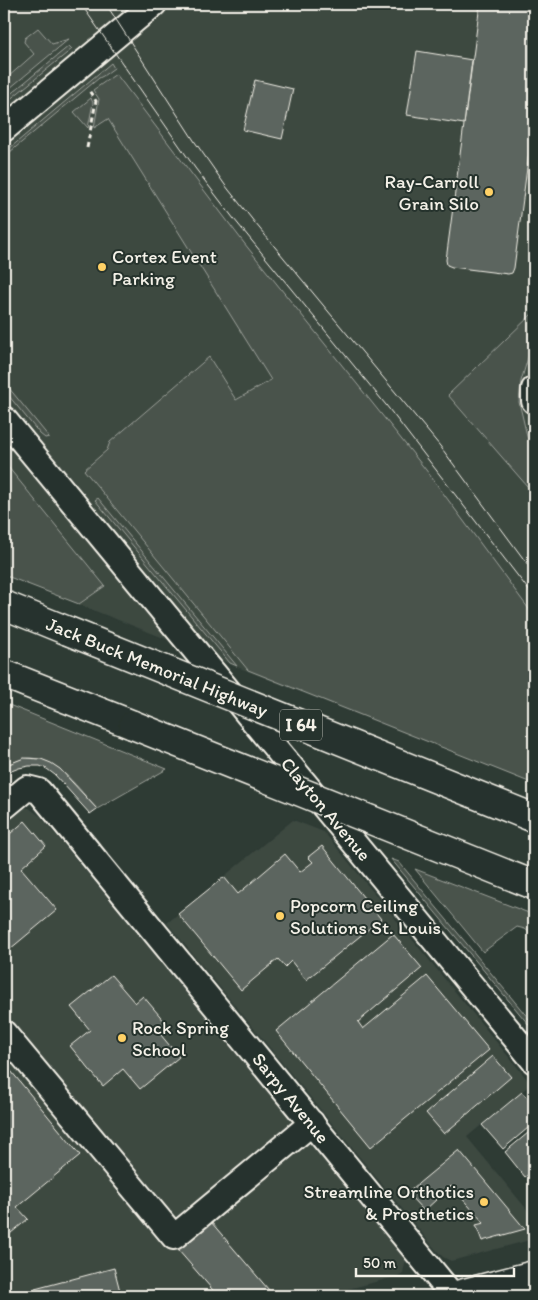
<svg xmlns="http://www.w3.org/2000/svg" width="538" height="1300" font-family="Itim,sans-serif">
  <rect width="100%" height="100%" fill="#2e3b34"/>
  <filter id="ink" filterUnits="userSpaceOnUse"><feTurbulence type="fractalNoise" baseFrequency=".02" numOctaves="2"/><feDisplacementMap in="SourceGraphic" scale="10" xChannelSelector="R" yChannelSelector="G"/><feConvolveMatrix kernelMatrix="1 2 1 2 8 2 1 2 1" color-interpolation-filters="sRGB"/></filter>
  <g filter="url(#ink)">
    <g fill="#3c4841">
      <path d="M4,4h530v780l-530,-209z"/>
      <path d="M24,808h5l11,8 360,434 6,10 -3,13 -5,3 -76,20h-318v-474z"/>
      <path d="M293,820l31,12 207,252 -64,53 67,81v21l-79,21 -4,1 -8,-4 -8,-8 -268,-326z"/>
    </g>
    <g fill="#48524c" stroke="#9ea29a">
      <path d="M38,28l14,16 17,-5 -65,54v-21l4,5 26,-23 -10,-12 1,-4z"/>
      <path d="M69,46l3,3 -64,52h-4l4,-5z"/>
      <path d="M111,63l3,5 -11,8 -4,2 -95,79v-4z"/>
      <path d="M116,74l128,169 182,227 108,146v168l-286,-114 -164,-200 23,-20 3,-8 99,-85 27,43 35,-20 -163,-261 -14,9 5,-29 -6,-9z"/>
      <path d="M91,98l2,5 -5,25 -14,-16z"/>
      <path d="M534,312v32l-3,4 -10,33 -2,21 8,34 7,15v43l-86,-99z"/>
      <path d="M4,382l45,55 -4,1 -5,-4 -36,-44z"/>
      <path d="M4,462l101,124 -26,18 -75,-29z"/>
      <path d="M98,498l139,168 -7,-3 -135,-163z"/>
      <path d="M4,703l163,66 -70,40c-19,-20 -37,-50 -67,-51 -9,0 -18,7 -26,5z"/>
      <path d="M391,859l8,3 135,163v6z"/>
      <path d="M415,869l119,46v21l-9,-7 -8,-2 -34,25z"/>
    </g>
    <g fill="#5c655e" stroke="#f4f1e8">
      <path d="M480,4h54v110l-20,154 -2,5 -4,1 -56,-7 -5,-2 -1,-5z"/>
      <path d="M417,51l55,9 -8,64 -57,-9z"/>
      <path d="M255,80l38,9 -11,50 -39,-9z"/>
      <path d="M24,758l17,1 10,4 9,6 37,40 -7,5 -35,-39 -8,-6 -7,-3h-11l-10,2 -10,4 -5,-1v-8l5,1z"/>
      <path d="M25,821l21,25 -25,22 36,42 -53,44v-115z"/>
      <path d="M322,846l59,73 -75,61 -15,-19 -6,6 -7,-8 -37,31 -63,-76 46,-37 14,17 47,-40 15,18 13,-10 -5,-5z"/>
      <path d="M393,934l29,34 -64,54 5,7 64,-53 62,74 -118,97 -95,-116z"/>
      <path d="M111,975l24,28 8,-7 22,26 -9,7 23,28 -39,32 -17,-20 -20,17 -33,-40 20,-16 -19,-23z"/>
      <path d="M493,1056l18,21 -67,57 -18,-21z"/>
      <path d="M11,1071l69,84 -63,52 11,12 -23,19 -1,-161z"/>
      <path d="M522,1092l12,14v17l-31,26 -21,-24z"/>
      <path d="M534,1128v42l-9,7 -20,-25z"/>
      <path d="M459,1150l66,79 -43,12 -6,-16 8,-2 -33,-37 -27,25 -17,-18z"/>
      <path d="M534,1175v12l-6,-7z"/>
      <path d="M211,1222l63,74h-56l-40,-46z"/>
      <path d="M114,1268l6,23 -16,5h-67l-2,-7z"/>
    </g>
    <g fill="none" stroke-linecap="round" stroke-linejoin="round">
      <g stroke="#f4f1e8" stroke-width="28">
        <g id="minor">
          <path d="M4,129l150,-125"/>
          <path d="M534,389v12"/>
          <path d="M4,419l530,642"/>
          <path d="M4,807l23,-19 12,3 414,505"/>
          <path d="M4,1033l170,204 138,-114"/>
        </g>
      </g>
      <g stroke="#f4f1e8" stroke-width="31">
        <path id="major" d="M453,1296l81,-21"/>
      </g>
      <g stroke="#f4f1e8" stroke-width="31">
        <g id="highway">
          <path d="M4,605l64,26"/>
          <path d="M4,674l129,51"/>
        </g>
      </g>
      <path stroke="#f4f1e8" stroke-width="3" stroke-dasharray="5 4" stroke-linecap="butt" d="M87,148l9,-47 -8,-12"/>
      <use href="#minor" stroke="#26332d" stroke-width="24"/>
      <use href="#major" stroke="#26332d" stroke-width="28"/>
      <use href="#highway" stroke="#26332d" stroke-width="28"/>
      <g stroke="#f4f1e8" stroke-width="1">
        <path d="M81,4l114,164 39,51 152,186 148,192"/>
        <path d="M106,4l89,138 30,43 30,38 185,223 94,127"/>
      </g>
      <g stroke="#f4f1e8" stroke-width="31" stroke-linecap="butt">
        <g id="highway-bridge">
          <path d="M68,631l466,187"/>
          <path d="M133,725l401,160"/>
        </g>
      </g>
      <use href="#highway-bridge" stroke="#26332d" stroke-width="28"/>
    </g>
  </g>
  <g fill="#ffd166" stroke="#26332d" stroke-width="2">
    <circle cx="489" cy="192" r="5"/>
    <circle cx="102" cy="267" r="5"/>
    <circle cx="280" cy="916" r="5"/>
    <circle cx="122" cy="1038" r="5"/>
    <circle cx="484" cy="1202" r="5"/>
  </g>
  <g text-anchor="middle" dominant-baseline="central" stroke-width="4" stroke-linejoin="round" paint-order="stroke">
    <rect fill="#26332d" stroke="#b6b8b0" stroke-width="1" x="280" y="709.5" width="42" height="31" rx="4"/>
    <g font-size="18" font-weight="bold" fill="#f4f1e8">
      <text x="301" y="725">I 64</text>
    </g>
    <g font-size="19" fill="#f4f1e8" stroke="#26332d" text-anchor="start">
      <text x="479" y="181" text-anchor="end">Ray-Carroll<tspan x="479" dy="22">Grain Silo</tspan></text>
      <text x="112" y="256">Cortex Event<tspan x="112" dy="22">Parking</tspan></text>
      <text x="290" y="905">Popcorn Ceiling<tspan x="290" dy="22">Solutions St. Louis</tspan></text>
      <text x="132" y="1027">Rock Spring<tspan x="132" dy="22">School</tspan></text>
      <text x="474" y="1191" text-anchor="end">Streamline Orthotics<tspan x="474" dy="22">&amp; Prosthetics</tspan></text>
    </g>
    <g font-size="19" fill="#f4f1e8" stroke="#26332d">
      <text transform="translate(157 667) rotate(22)">Jack Buck Memorial Highway</text>
      <text transform="translate(326 809) rotate(50)">Clayton Avenue</text>
      <text transform="translate(291 1098) rotate(51)">Sarpy Avenue</text>
    </g>
  </g>
  <rect width="538" height="1300" fill="none" stroke="#26332d" stroke-width="20"/>
  <rect x="10" y="10" width="518" height="1280" fill="none" stroke="#f4f1e8" stroke-width="2" filter="url(#ink)"/>
  <path d="M356 1268v8h158v-8" fill="none" stroke="#f4f1e8" stroke-width="2.5"/>
  <text x="363" y="1268" font-size="15" fill="#f4f1e8" stroke="#26332d" stroke-width="4" paint-order="stroke">50 m</text>
</svg>
